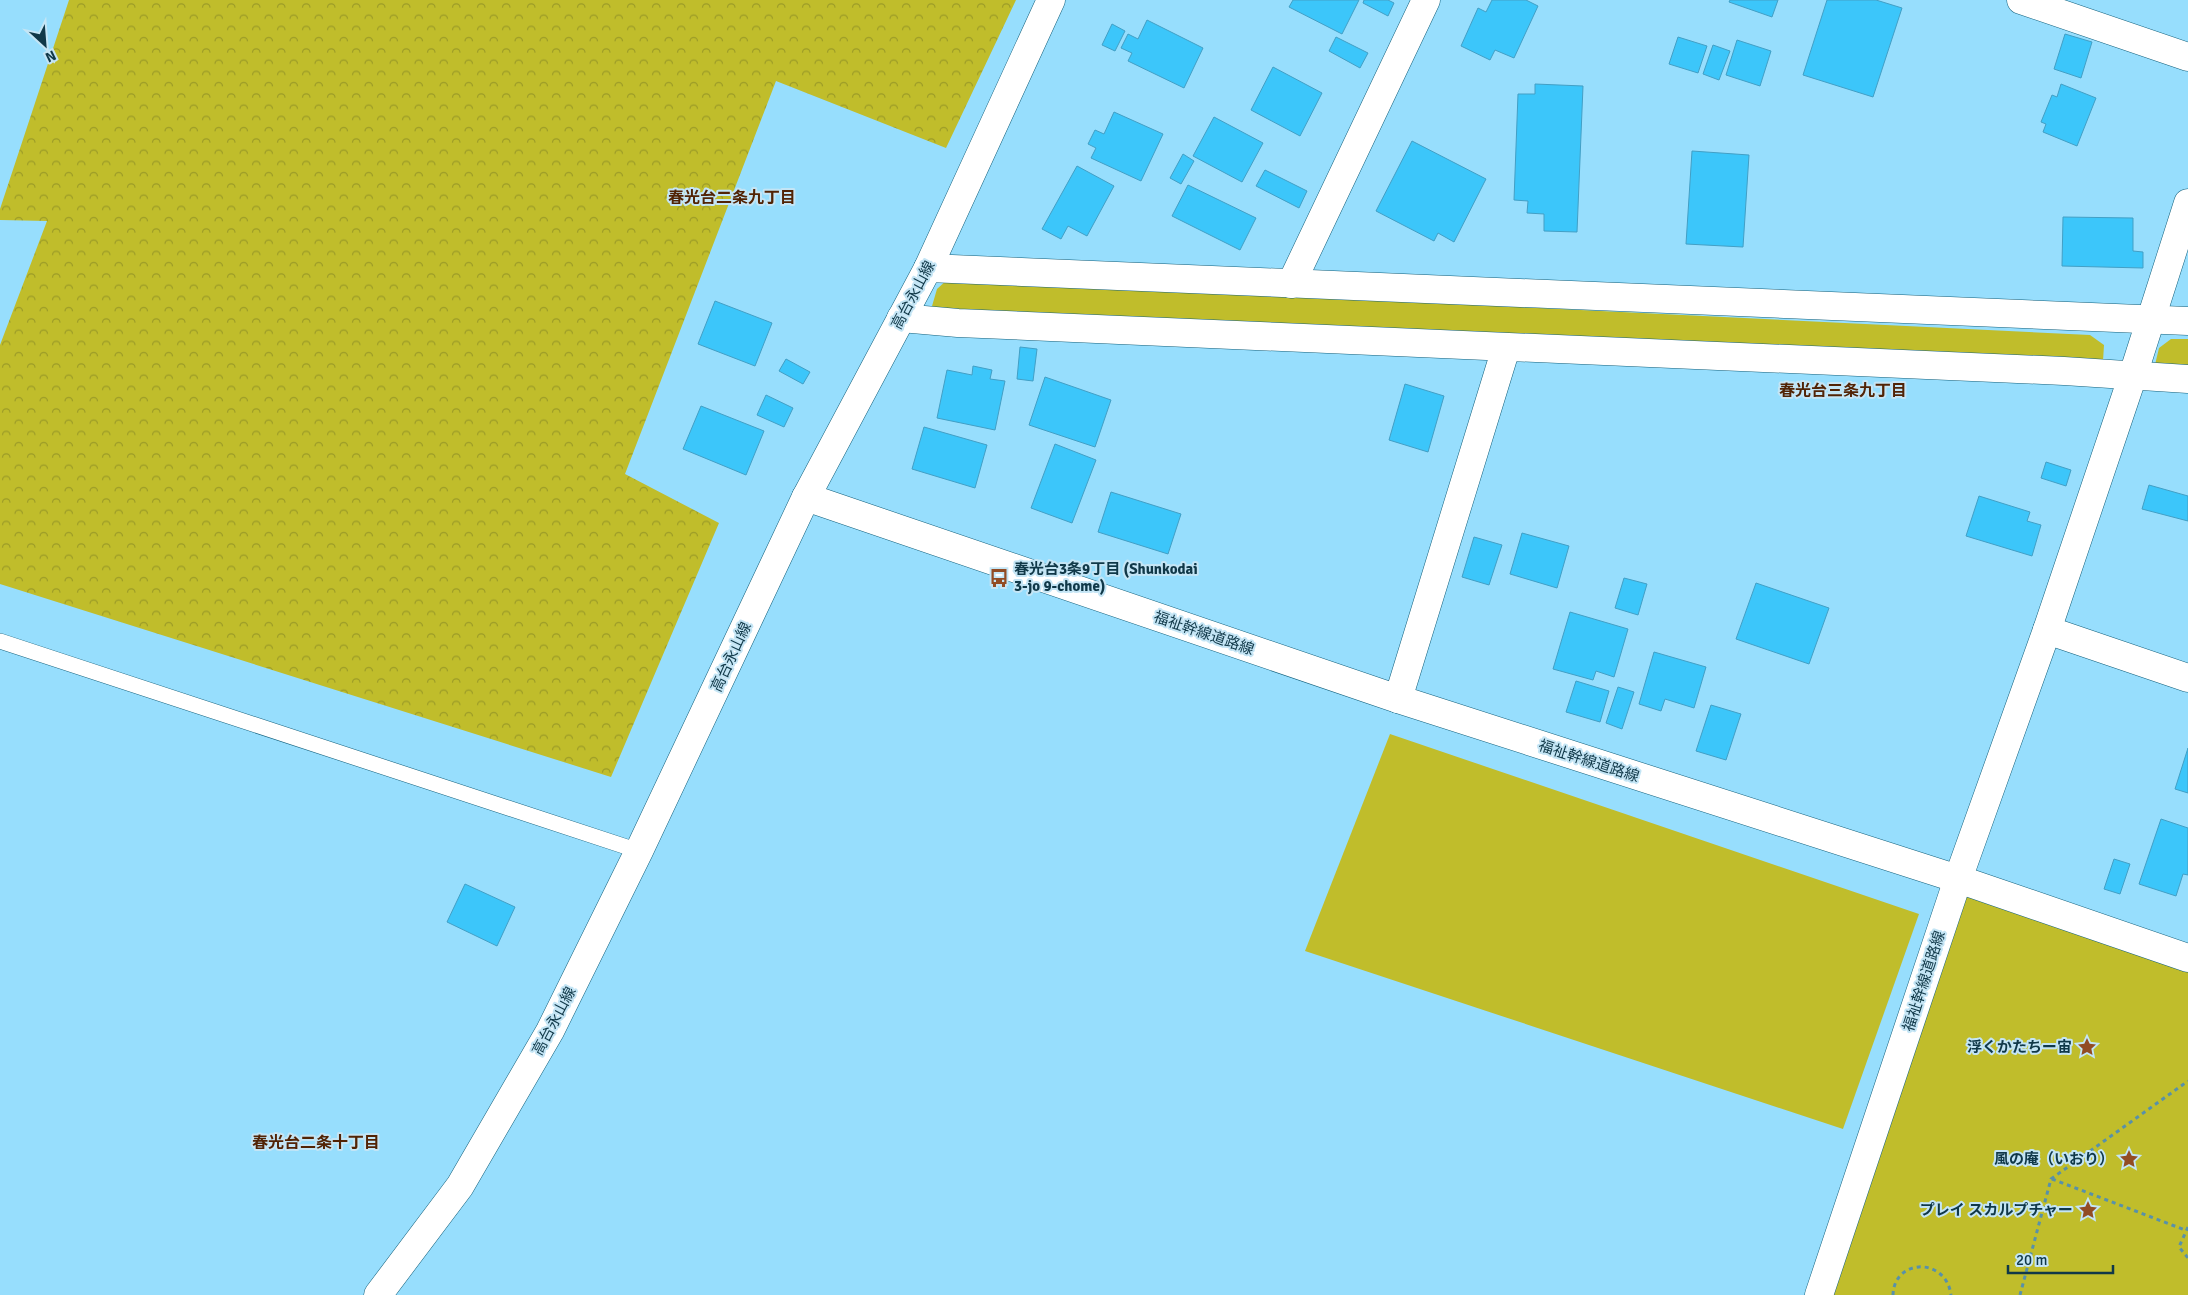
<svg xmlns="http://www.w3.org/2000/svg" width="2188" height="1295" font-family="Signika,'Noto Sans JP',sans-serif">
  <defs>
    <pattern id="forest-crowns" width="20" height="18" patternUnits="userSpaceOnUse" patternTransform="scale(1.25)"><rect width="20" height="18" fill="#c0bd2b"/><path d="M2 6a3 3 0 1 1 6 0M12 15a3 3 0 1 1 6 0" fill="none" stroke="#9b9b27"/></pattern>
  </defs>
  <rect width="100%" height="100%" fill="#97defd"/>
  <g fill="#c0bd2b">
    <path d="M948,279l1142,56 14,10 -1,16 -1173,-48 7,-24z"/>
    <path d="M2171,339h17v40l-34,-10 5,-21z"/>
    <path d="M1390,734l529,180 -76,215 -538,-178z"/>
    <path d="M1958,879l230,80v336h-369z"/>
  </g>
  <path fill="url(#forest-crowns)" d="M69,0h947l-70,148 -170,-67 -151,393 94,49 -108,254 -611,-193v-239l47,-124 -47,-1v-11z"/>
  <g fill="#3cc6fa" stroke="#429fc5">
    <path d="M1293,0h66l-17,34 -53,-27z"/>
    <path d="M1364,0h24l6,3 -6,13 -25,-13z"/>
    <path d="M1492,0h34l12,6 -24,52 -19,-8 -5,10 -29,-14 17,-38 8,4z"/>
    <path d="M1730,0h48l-6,17 -43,-15z"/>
    <path d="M1827,0h49l26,8 -29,89 -70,-22z"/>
    <path d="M1147,20l56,28 -19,40 -56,-27 4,-8 -11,-5 7,-14 10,5z"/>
    <path d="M1112,24l13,7 -10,20 -13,-6z"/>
    <path d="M2065,34l27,8 -11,36 -27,-9z"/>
    <path d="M1336,37l32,16 -8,15 -31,-17z"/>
    <path d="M1678,37l29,9 -9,27 -29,-9z"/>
    <path d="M1737,40l34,11 -11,35 -34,-11z"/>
    <path d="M1713,45l17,6 -11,29 -16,-6z"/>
    <path d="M1273,67l49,26 -22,43 -49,-26z"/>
    <path d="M1535,84l48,2 -6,146 -33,-1v-17l-17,-1 1,-12 -14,-1 4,-106h17z"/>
    <path d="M2061,84l35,14 -19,48 -34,-14 3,-8 -5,-2 11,-27 5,2z"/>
    <path d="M1114,112l49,22 -22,47 -50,-23 5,-10 -8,-4 7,-14 9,4z"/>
    <path d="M1214,117l49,26 -21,39 -49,-26z"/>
    <path d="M1412,141l74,38 -32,63 -16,-9 -4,8 -58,-30z"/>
    <path d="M1692,151l57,4 -6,92 -57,-3z"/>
    <path d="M1183,154l11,7 -13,23 -11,-6z"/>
    <path d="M1077,166l37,20 -27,50 -19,-10 -7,13 -19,-10z"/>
    <path d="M1265,170l42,21 -8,17 -43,-22z"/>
    <path d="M1188,185l68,33 -16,32 -68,-34z"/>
    <path d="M2063,217l70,1v33l10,1v16l-81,-2z"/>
    <path d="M715,301l57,22 -17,43 -57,-22z"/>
    <path d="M1020,347l17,2 -4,32 -16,-2z"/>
    <path d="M786,359l24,13 -7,12 -24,-13z"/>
    <path d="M973,366l19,4 -2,9 15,2 -10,49 -58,-12 10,-48 25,5z"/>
    <path d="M1045,377l66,23 -16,47 -66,-22z"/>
    <path d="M1405,384l39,12 -16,56 -39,-12z"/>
    <path d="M766,395l27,13 -9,19 -27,-12z"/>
    <path d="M701,406l63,25 -18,44 -63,-26z"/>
    <path d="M924,427l63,18 -12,43 -63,-19z"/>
    <path d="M1055,444l41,16 -24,63 -41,-15z"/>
    <path d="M2046,462l25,8 -5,16 -25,-8z"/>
    <path d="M2149,485l39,11v25l-46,-12z"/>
    <path d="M1111,492l70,22 -13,40 -70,-22z"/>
    <path d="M1979,496l51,16 -3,9 14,4 -9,31 -66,-20z"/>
    <path d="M1522,533l47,13 -12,42 -47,-14z"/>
    <path d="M1474,537l28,8 -13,40 -27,-8z"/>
    <path d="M1624,578l23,6 -9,31 -23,-7z"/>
    <path d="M1756,583l73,25 -20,56 -73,-25z"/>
    <path d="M1570,612l58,17 -14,48 -18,-6 -3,9 -40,-11z"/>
    <path d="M1654,652l52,15 -12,41 -29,-9 -4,12 -22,-7z"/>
    <path d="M1576,681l33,10 -9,31 -34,-10z"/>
    <path d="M1618,687l16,5 -12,37 -16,-6z"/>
    <path d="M1711,705l30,9 -15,46 -30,-9z"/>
    <path d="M2188,748v45l-13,-4z"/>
    <path d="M2161,819l27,9v47l-5,-1 -7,22 -37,-12z"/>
    <path d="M2114,859l16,5 -10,30 -16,-5z"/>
    <path d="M465,884l50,23 -18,39 -50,-24z"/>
  </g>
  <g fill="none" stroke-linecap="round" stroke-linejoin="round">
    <g stroke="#13607c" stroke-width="16">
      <path id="lane" d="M0,641l639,210"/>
    </g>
    <g stroke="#13607c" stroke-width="29">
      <g id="street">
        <path d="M2021,0l167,57"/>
        <path d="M928,268l1260,53"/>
        <path d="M1291,284l135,-284"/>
        <path d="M901,318l57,5 1106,48 124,8"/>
        <path d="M806,497l592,202 560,180 230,79"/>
        <path d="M2047,630l141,48"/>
        <path d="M1398,699l108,-351"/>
        <path d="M1819,1295l139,-416 89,-249 86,-255 55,-172"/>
      </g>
    </g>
    <g stroke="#13607c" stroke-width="29">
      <path id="secondary" d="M378,1295l82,-109 90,-155 89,-180 167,-354 122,-229 123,-268"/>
    </g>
    <g stroke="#5891a9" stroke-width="3" stroke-dasharray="4 4" stroke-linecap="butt">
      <path d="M2052,1179l133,51"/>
      <path d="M2188,1227l-9,20 9,11"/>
      <path d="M1893,1295c1,-37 53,-38 58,0"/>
      <path d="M2020,1295l31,-116 137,-98"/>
    </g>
    <use href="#lane" stroke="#fff" stroke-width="15"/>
    <use href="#street" stroke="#fff" stroke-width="28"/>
    <use href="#secondary" stroke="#fff" stroke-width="28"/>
  </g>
  <defs>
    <g id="bus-bare" transform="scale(1.5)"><path d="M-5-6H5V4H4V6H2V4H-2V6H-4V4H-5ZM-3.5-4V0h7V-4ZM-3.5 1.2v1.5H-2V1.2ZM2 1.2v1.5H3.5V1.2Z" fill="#924c24" stroke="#c4e5f5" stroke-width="2.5" paint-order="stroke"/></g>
    <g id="sight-bare" transform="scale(1.5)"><path d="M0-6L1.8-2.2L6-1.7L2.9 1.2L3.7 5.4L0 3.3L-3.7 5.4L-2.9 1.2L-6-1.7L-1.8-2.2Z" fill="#924c24" stroke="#c4e5f5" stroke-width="2.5" paint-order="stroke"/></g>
  </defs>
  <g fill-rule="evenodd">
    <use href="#bus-bare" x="999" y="578"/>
    <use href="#sight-bare" x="2087" y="1047"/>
    <use href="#sight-bare" x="2129" y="1159"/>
    <use href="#sight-bare" x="2088" y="1210"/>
  </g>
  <g text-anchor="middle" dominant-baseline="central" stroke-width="4" stroke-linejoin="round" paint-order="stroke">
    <g font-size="15" fill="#103848" stroke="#c4e5f5">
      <text transform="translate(913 295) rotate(-62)">高台永山線</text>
      <text transform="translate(1204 633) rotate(19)">福祉幹線道路線</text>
      <text transform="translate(731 657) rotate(-65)">高台永山線</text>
      <text transform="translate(1589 761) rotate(18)">福祉幹線道路線</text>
      <text transform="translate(1924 981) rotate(-72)">福祉幹線道路線</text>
      <text transform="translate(554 1021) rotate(-62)">高台永山線</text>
    </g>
    <g font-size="15" font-weight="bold" fill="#103848" stroke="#c4e5f5" text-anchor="end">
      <text x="1014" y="569" text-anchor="start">春光台3条9丁目 (Shunkodai<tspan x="1014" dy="17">3-jo 9-chome)</tspan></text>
      <text x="2072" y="1047">浮くかたちー宙</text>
      <text x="2114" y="1159">風の庵（いおり）</text>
      <text x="2073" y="1210">プレイ スカルプチャー</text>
    </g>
    <g font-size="16" font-weight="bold" fill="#512305" stroke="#c4e5f5">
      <text x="732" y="198">春光台二条九丁目</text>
      <text x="1843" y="391">春光台三条九丁目</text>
      <text x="316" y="1143">春光台二条十丁目</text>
    </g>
  </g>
  <g transform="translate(45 45) rotate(154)" stroke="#c4e5f5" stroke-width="4" paint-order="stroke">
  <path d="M0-4L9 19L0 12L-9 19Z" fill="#103848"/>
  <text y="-8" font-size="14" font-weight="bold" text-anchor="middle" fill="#103848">N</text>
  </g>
  <path d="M2008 1265v8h105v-8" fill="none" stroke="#103848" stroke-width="2.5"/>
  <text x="2016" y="1265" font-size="15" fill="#103848" stroke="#c4e5f5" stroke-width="4" paint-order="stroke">20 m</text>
</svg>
